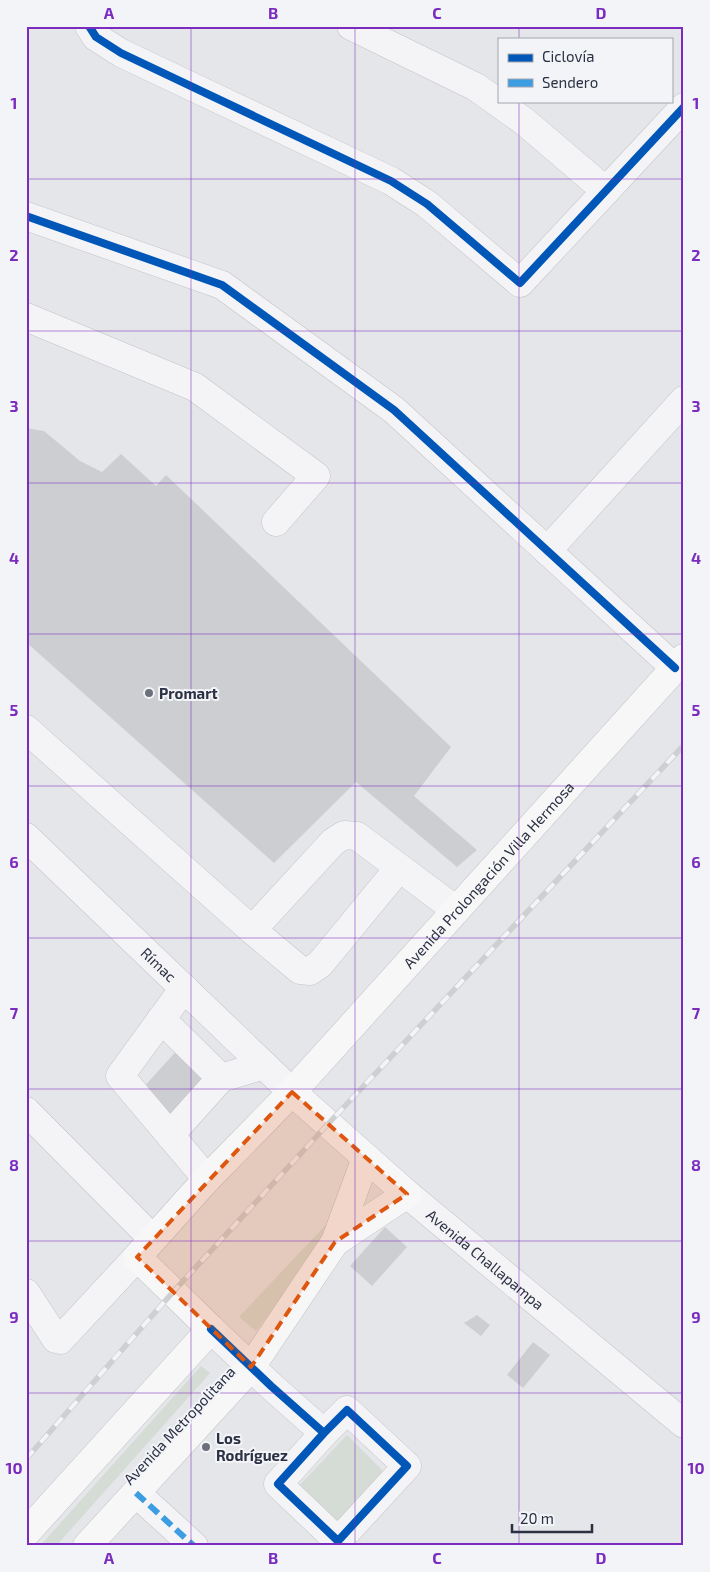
<svg xmlns="http://www.w3.org/2000/svg" width="710" height="1572" font-family="'Exo 2',sans-serif">
  <rect width="100%" height="100%" fill="#e5e6e9"/>
  <g fill="#d4dcd5">
    <path d="M354,1195l7,5 -66,75 -16,26 -23,30 -17,-14z"/>
    <path d="M201,1366l9,7 -154,173h-16z"/>
    <path d="M347,1435l39,39 -49,50 -40,-36z"/>
  </g>
  <g fill="#cdced1">
    <path d="M26,428l18,3 36,30 22,11 19,-18 35,32 10,-11 285,272 -37,49 63,54 -20,17 -101,-85 -82,81 -248,-221z"/>
    <path d="M180,1047l27,30 -38,41 -27,-29z"/>
    <path d="M385,1227l22,20 -35,39 -22,-20z"/>
    <path d="M477,1315l13,10 -9,11 -17,-13z"/>
    <path d="M533,1342l17,13 -27,33 -16,-13z"/>
  </g>
  <g fill="none" stroke-linecap="round" stroke-linejoin="round">
    <g stroke="#c3c4c7" stroke-width="29">
      <g id="minor">
        <path d="M89,26l7,11 25,16 270,128 36,23 93,79 164,-176"/>
        <path d="M351,26l125,61 49,35 81,69"/>
        <path d="M26,216l196,69 172,125 281,258"/>
        <path d="M26,317l169,70 121,89 -40,46"/>
        <path d="M547,551l137,-151"/>
        <path d="M26,729l226,201 48,40 10,1 10,-7 79,-96"/>
        <path id="s1" d="M26,837l266,255"/>
        <path d="M252,930l81,-88 11,-7 13,1 99,74"/>
        <path d="M184,988l-64,88 87,103"/>
        <path d="M161,1019l60,59"/>
        <path d="M26,1111l127,128"/>
        <path d="M170,1135l51,-57 43,-13"/>
        <path id="s2" d="M407,1194l277,230"/>
        <path d="M26,1293l30,46 4,1 77,-83"/>
        <path d="M211,1329l60,57 53,47 -46,51 60,57 69,-75 -60,-56 -23,23"/>
        <path d="M136,1493l58,53"/>
      </g>
    </g>
    <g stroke="#c1c3c7" stroke-width="29">
      <g id="major">
        <path d="M292,1092l115,102 -72,48"/>
        <path id="s3" d="M26,1533l185,-204 -74,-72 70,-78 85,-87 392,-434"/>
        <path d="M87,1546l164,-179 84,-125 31,-84"/>
      </g>
    </g>
    <use href="#minor" stroke="#f4f4f6" stroke-width="28"/>
    <use href="#major" stroke="#f7f7f8" stroke-width="28"/>
    <g stroke="#cecfd1" stroke-width="5.5">
      <path id="rail" d="M26,1459l147,-167 155,-168 356,-379"/>
    </g>
    <use href="#rail" stroke="#f3f4f8" stroke-width="4" stroke-dasharray="11" stroke-linecap="butt"/>
    <path stroke="#3d9de3" stroke-width="6" stroke-dasharray="12 6" stroke-linecap="butt" d="M136,1493l58,53"/>
    <g stroke="#f3f4f8" stroke-width="11">
      <g id="cycleway">
        <path d="M89,26l7,11 25,16 270,128 36,23 93,79 164,-176"/>
        <path d="M26,216l196,69 172,125 281,258"/>
        <path d="M211,1329l60,57 53,47 -46,51 60,57 69,-75 -60,-56 -23,23"/>
      </g>
    </g>
    <use href="#cycleway" stroke="#0057b8" stroke-width="8"/>
  </g>
  <path fill="#df570f" fill-opacity="0.2" stroke="#df570f" stroke-width="4" stroke-dasharray="10 6" stroke-linejoin="round" d="M292,1092l115,102 -72,48 -84,125 -114,-110z"/>
  <path fill="none" stroke="#7b2cbf" stroke-width="1" stroke-opacity="0.55" d="M191,26v1520M355,26v1520M519,26v13M519,101v1445M26,179h658M26,331h658M26,483h658M26,634h658M26,786h658M26,938h658M26,1089h658M26,1241h658M26,1393h658"/>
  <g fill="#6c707d" stroke="#f3f4f8" stroke-width="2">
    <circle cx="149" cy="693" r="5"/>
    <circle cx="206" cy="1447" r="5"/>
  </g>
  <g text-anchor="middle" dominant-baseline="central" stroke-width="4" stroke-linejoin="round" paint-order="stroke">
    <g font-size="15" font-weight="bold" fill="#2b3143" stroke="#f3f4f8" text-anchor="start">
      <text x="159" y="693">Promart</text>
      <text x="216" y="1438">Los<tspan x="216" dy="17">Rodríguez</tspan></text>
    </g>
    <g font-size="15" fill="#2b3143" stroke="#f3f4f8">
      <text stroke="none"><textPath href="#s3" startOffset="898">Avenida Prolongación Villa Hermosa</textPath></text>
      <text stroke="none"><textPath href="#s1" startOffset="184">Rímac</textPath></text>
      <text stroke="none"><textPath href="#s2" startOffset="102">Avenida Challapampa</textPath></text>
      <text transform="translate(179 1425) rotate(-47)">Avenida Metropolitana</text>
    </g>
  </g>
  <rect width="710" height="1572" fill="none" stroke="#f3f4f8" stroke-width="55"/>
  <rect x="498" y="38" width="175" height="65" fill="#f3f4f8" stroke="#a3a6b0"/>
  <rect x="508" y="54" width="25" height="8" fill="#0057b8" stroke="#a3a6b0"/>
  <text x="542" y="62" font-size="15" fill="#2b3143">Ciclovía</text>
  <rect x="508" y="79" width="25" height="8" fill="#3d9de3" stroke="#a3a6b0"/>
  <text x="542" y="88" font-size="15" fill="#2b3143">Sendero</text>
  <path d="M512 1524v8h80v-8" fill="none" stroke="#2b3143" stroke-width="2.5"/>
  <text x="520" y="1524" font-size="15" fill="#2b3143" stroke="#f3f4f8" stroke-width="4" paint-order="stroke">20 m</text>
  <rect x="28" y="28" width="654" height="1516" fill="none" stroke="#7b2cbf" stroke-width="2"/>
  <g font-size="16" text-anchor="middle" font-weight="bold" fill="#7b2cbf">
    <text x="109" y="19">A</text>
    <text x="273" y="19">B</text>
    <text x="437" y="19">C</text>
    <text x="601" y="19">D</text>
    <text x="14" y="109">1</text>
    <text x="696" y="109">1</text>
    <text x="14" y="261">2</text>
    <text x="696" y="261">2</text>
    <text x="14" y="412">3</text>
    <text x="696" y="412">3</text>
    <text x="14" y="564">4</text>
    <text x="696" y="564">4</text>
    <text x="14" y="716">5</text>
    <text x="696" y="716">5</text>
    <text x="14" y="868">6</text>
    <text x="696" y="868">6</text>
    <text x="14" y="1019">7</text>
    <text x="696" y="1019">7</text>
    <text x="14" y="1171">8</text>
    <text x="696" y="1171">8</text>
    <text x="14" y="1323">9</text>
    <text x="696" y="1323">9</text>
    <text x="14" y="1474">10</text>
    <text x="696" y="1474">10</text>
    <text x="109" y="1564">A</text>
    <text x="273" y="1564">B</text>
    <text x="437" y="1564">C</text>
    <text x="601" y="1564">D</text>
  </g>
</svg>
